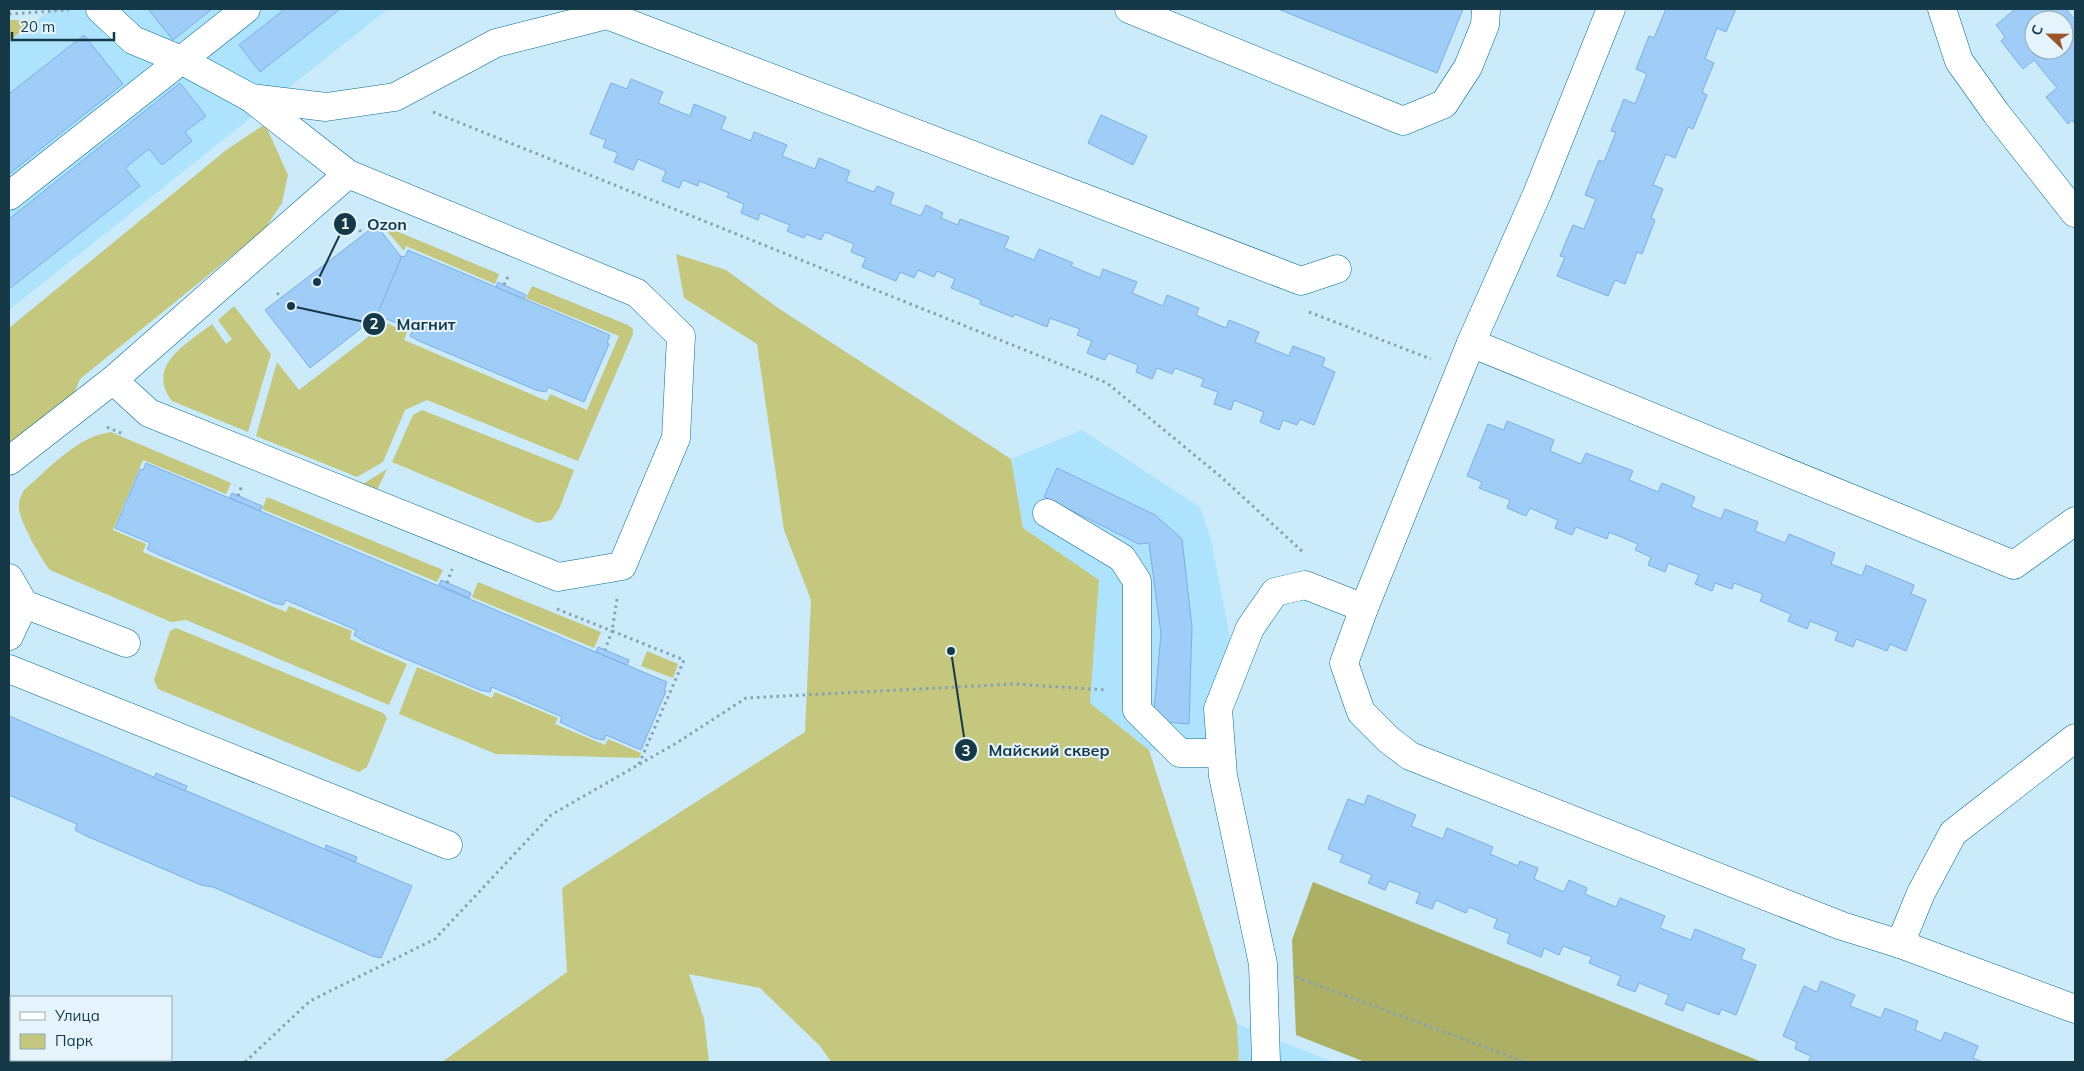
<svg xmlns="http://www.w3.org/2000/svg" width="2084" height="1071" font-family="Mulish,sans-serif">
  <rect width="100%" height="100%" fill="#cbeafa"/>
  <g fill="#aee3fd">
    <path d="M52,9h336l-379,301v-269z"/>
    <path d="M1082,430l118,77 11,33 22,113 -20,105 -64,-8 -59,-47 9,-123 -76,-52 -12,-69z"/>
    <path d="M1237,1024l96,38h-94z"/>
  </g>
  <g fill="#c5c77e">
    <path d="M9,20h27l-27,21z"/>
    <path d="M265,124l23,51 -6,28 -18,27 -184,149 -7,17 -64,51v-119l216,-177z"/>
    <path d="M382,225l117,49 -4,10 -89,-38 -2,5z"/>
    <path d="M676,254l50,16 52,38 233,151 12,69 76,52 -9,123 59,47 88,274 2,38h-408l-11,-16 -60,-58 -71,-14 15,45 5,43h-267l125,-90 -5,-84 243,-156 6,-132 -27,-70 -27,-186 -73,-46z"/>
    <path d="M532,286l96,39 5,4v5l-55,127 -151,-61 -22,10 -22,52 -26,15 -101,-41 21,-74 22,28 87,-67 21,9 -3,8 143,61 3,-7 37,16 32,-74 -93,-38z"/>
    <path d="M234,306l37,48 -23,78 -76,-31c-27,-36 15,-57 40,-77l14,20 6,-5 -14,-19z"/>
    <path d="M422,410l152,60 -14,37 -8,13 -14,3 -146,-61 21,-47z"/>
    <path d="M111,432l120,51 -5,11 -83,-34 -30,70 33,14 -3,8 143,60 3,-6 63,25 -2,8 57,25 -18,41 -203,-85 -15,2 -121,-52c-8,-9 -31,-50 -31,-62 -1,-7 2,-12 5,-18 26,-22 52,-53 87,-58z"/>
    <path d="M387,469l-12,25 -17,-7z"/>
    <path d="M267,497l176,73 -6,12 -175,-73z"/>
    <path d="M478,582l123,50 -7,16 -122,-51z"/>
    <path d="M176,628l207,85 4,5 -20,49 -8,5 -201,-83 -4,-9 16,-49z"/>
    <path d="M647,651l31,13 -5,14 -32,-12z"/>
    <path d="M417,667l75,31 3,-6 63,26 -3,6 50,21 3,-6 33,14 -2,5 -143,-4 -97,-40z"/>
  </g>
  <path fill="#adaf64" d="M1313,882l449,180h-397l-69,-27 -4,-95z"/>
  <g fill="#a0ccf8" stroke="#7aafe5" fill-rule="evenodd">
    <path d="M148,9h64l-39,31z"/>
    <path d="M285,9h55l-80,63 -21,-27z"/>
    <path d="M1278,9h185l-26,64z"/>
    <path d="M1666,9h70l-10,23 -9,-4 -12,31 9,4 -12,29 5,3 -14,34 -5,-2 -13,31 -9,-4 -13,31 10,4 -12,29 4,2 -13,34 -5,-2 -12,32 -10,-4 -7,16 -51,-20 8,-19 -5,-1 13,-31 11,4 12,-30 -11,-4 14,-35 5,2 12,-30 -5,-1 13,-32 11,5 12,-30 -11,-5 13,-33 5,2z"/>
    <path d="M2012,9h54l9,11v104l-3,-4 -4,4 -22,-27 11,-9 -23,-28 -11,9 -22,-28 4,-4 -9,-12 18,-15zM2034,20h30v30h-30z"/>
    <path d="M84,35l39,49 -114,90v-80z"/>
    <path d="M631,79l32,13 -5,11 32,13 4,-12 32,13 -5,12 30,12 3,-9 33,13 -5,11 33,13 4,-11 31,13 -4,10 28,11 3,-6 17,7 -4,11 31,12 5,-11 17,8 -2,5 17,7 2,-6 49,18 -5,11 30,12 5,-11 34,14 -2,3 29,12 3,-9 34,13 -5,11 31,13 4,-11 32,13 -3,7 30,13 3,-8 30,12 -4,10 34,14 4,-10 32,12 -3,8 13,6 -21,53 -14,-6 -3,6 -14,-5 -4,10 -19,-8 4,-10 -30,-12 -3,10 -17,-6 4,-12 -17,-6 3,-7 -29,-11 -3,6 -15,-6 -5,11 -16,-7 2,-7 -30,-12 -3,7 -18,-7 5,-12 -15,-6 3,-6 -30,-11 -3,9 -32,-13 -2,3 -33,-13 1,-4 -30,-12 4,-9 -18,-8 -3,6 -16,-7 -4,8 -14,-6 -4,9 -34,-14 4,-9 -15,-6 3,-8 -29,-12 -4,8 -15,-6 -2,4 -17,-7 3,-6 -30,-12 -2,7 -17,-7 3,-9 -17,-7 2,-4 -30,-12 -1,5 -15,-6 -4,8 -17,-7 4,-10 -28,-12 -5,11 -19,-8 4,-9 -15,-6 3,-7 -16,-6 21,-51 16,6z"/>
    <path d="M180,83l26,33 -21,16 7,9 -30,24 -13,-16 -24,19 15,18 -131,103v-70z"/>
    <path d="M1101,115l46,21 -14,29 -45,-22z"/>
    <path d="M376,225l26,33 -25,58 -67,52 -45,-58z"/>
    <path d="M408,250l202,85 -3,8 2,1 -25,58 -36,-15 -2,5 -10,-2 -117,-49 -9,-5 3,-6 -36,-15 25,-59 3,1z"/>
    <path d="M498,282l6,3 22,10 -2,4 -28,-12z"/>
    <path d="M1507,421l47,19 -4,11 31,13 5,-11 47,18 -4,9 29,12 4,-9 33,14 -4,10 30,12 4,-10 33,13 -3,9 30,12 4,-9 46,19 -4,11 31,12 4,-11 48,20 -3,9 15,6 -20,51 -16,-7 -3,7 -31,-12 -3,8 -18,-7 3,-8 -28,-11 -3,8 -19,-8 3,-7 -31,-13 3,-7 -29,-11 -2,6 -17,-6 -3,8 -17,-7 4,-9 -31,-12 -3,9 -17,-7 3,-8 -16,-7 3,-6 -29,-12 -2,7 -31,-12 -4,8 -17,-7 3,-8 -28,-12 -4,8 -19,-8 3,-8 -31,-12 3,-6 -15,-6 21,-52 16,6z"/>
    <path d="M146,463l521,219 -3,8 2,1 -25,59 -35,-15 -2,5 -10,-2 -34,-16 2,-5 -70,-30 -2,5 -10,-2 -117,-49 -9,-6 2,-5 -70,-30 -3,5 -9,-2 -117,-49 -10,-5 3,-6 -35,-15 25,-59 3,1z"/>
    <path d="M1057,468l98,47 27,24 10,88 -3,97 -36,-3 8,-87 -12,-91 -10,1 -95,-47z"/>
    <path d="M232,493l30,13 -2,5 -30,-13z"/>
    <path d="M441,580l30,13 -2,5 -30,-13z"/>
    <path d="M598,647l31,13 -2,5 -31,-13z"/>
    <path d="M9,716l403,170 -31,72 -9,-2 -159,-69 -12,-2 -117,-50 -9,-5 2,-6 -68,-29z"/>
    <path d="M156,773l31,13 -2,5 -31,-13z"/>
    <path d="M1368,795l48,20 -5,11 32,13 4,-11 46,19 -3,7 28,12 2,-5 18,7 -4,11 30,13 5,-12 18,8 -2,6 31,13 4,-9 45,18 -5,12 31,12 4,-11 50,20 -4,10 15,6 -20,50 -15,-6 -2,6 -33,-13 -3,9 -18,-7 4,-9 -30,-12 -4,9 -18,-7 4,-9 -32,-13 3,-6 -29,-11 -4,9 -15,-7 -3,9 -34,-14 3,-9 -16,-6 3,-9 -28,-12 -3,6 -30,-13 -4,9 -16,-6 4,-10 -31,-12 -4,9 -17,-7 4,-8 -32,-13 3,-7 -15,-6 20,-50 16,6z"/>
    <path d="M326,845l31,12 -2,5 -30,-13z"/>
    <path d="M1821,981l34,14 -5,11 31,12 4,-10 33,13 -3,9 26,11 4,-9 33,14 -5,12 10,4h-175l3,-6 -16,-7 2,-7 -14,-6 21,-50 13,6z"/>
  </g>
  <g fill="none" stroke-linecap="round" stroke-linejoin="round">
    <g stroke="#066c8f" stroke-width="29">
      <g id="minor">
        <path d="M100,9l33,31 48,20 70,38 75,9 69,-10 101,-54 111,-28 694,266 36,-12"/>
        <path d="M1129,9l274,112 41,-17 24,-37 17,-42 1,-16"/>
        <path d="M1611,9l-74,185 -66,149 -107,265 -20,55 17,49 28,28 21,16 432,170 58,18 175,65"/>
        <path d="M1942,9l17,52 37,52 79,100"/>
        <path d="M251,98l97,76 289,119 44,43 -5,102 -54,128 -64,11 -409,-164 -36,-33 235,-206"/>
        <path d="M9,196l237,-187"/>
        <path d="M1471,343l543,222 61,-44"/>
        <path d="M9,461l104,-81"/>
        <path d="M1047,513l75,45 15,23v129l43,43h41"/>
        <path d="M9,578l15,26 102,39"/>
        <path d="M9,636l15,-32"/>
        <path d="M9,669l439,176"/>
        <path d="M1900,944l21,-51 32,-60 122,-95"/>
        <path d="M12,1060l3,2"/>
        <path d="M1266,1062l-3,-98 -40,-188 -5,-67 32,-81 25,-36 30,-7 59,23"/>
      </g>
    </g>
    <g stroke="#83a3b3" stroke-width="3" stroke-dasharray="2.5 4" stroke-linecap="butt">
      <path d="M9,14l60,-4"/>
      <path d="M433,112l674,271 113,93 84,77"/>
      <path d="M348,214l13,18"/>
      <path d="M504,285l5,-11"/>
      <path d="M277,293l5,5"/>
      <path d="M1309,312l122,47"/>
      <path d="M107,427l16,7"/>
      <path d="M238,496l4,-11"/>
      <path d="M447,583l5,-14"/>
      <path d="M617,599l-5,32 72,29 -45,104"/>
      <path d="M557,609l55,22 -7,19"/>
      <path d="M1296,977l229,85"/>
      <path d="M245,1062l65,-61 125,-62 116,-124 127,-73 68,-44 269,-14 91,6"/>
    </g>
    <use href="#minor" stroke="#fff" stroke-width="28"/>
  </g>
  <path fill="none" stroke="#163948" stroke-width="2" d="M317 282L345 224M291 306L374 324M951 651L966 750"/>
  <g fill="#163948" stroke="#e5f4fc" stroke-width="2">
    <circle cx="317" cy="282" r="5"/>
    <circle cx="291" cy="306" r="5"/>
    <circle cx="951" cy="651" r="5"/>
    <circle cx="345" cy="224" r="12"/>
    <circle cx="374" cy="324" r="12"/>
    <circle cx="966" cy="750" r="12"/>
  </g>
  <g font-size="15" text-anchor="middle" font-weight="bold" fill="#fff">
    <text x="345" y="229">1</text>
    <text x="374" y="329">2</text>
    <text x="966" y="756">3</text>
  </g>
  <g font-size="16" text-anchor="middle" font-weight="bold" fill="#163948" stroke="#e5f4fc" stroke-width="4" stroke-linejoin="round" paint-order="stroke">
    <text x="387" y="230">Ozon</text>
    <text x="426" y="330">Магнит</text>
    <text x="1049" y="756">Майский сквер</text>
  </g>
  <rect width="2084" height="1071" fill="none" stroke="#163948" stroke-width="20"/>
  <rect x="10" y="996" width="162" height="65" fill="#e5f4fc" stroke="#92a9b4"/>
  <rect x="20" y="1012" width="25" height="8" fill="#ffffff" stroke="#92a9b4"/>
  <text x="55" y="1021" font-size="15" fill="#163948">Улица</text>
  <rect x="20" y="1034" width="25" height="15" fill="#c5c77e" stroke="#92a9b4"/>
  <text x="55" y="1046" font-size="15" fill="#163948">Парк</text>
  <g transform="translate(2049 35) rotate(292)"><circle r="24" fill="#e5f4fc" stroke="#92a9b4"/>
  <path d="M0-4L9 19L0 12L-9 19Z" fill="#9c562c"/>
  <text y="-8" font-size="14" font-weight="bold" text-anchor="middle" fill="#163948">С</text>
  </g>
  <path d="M12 32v8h102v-8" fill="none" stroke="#163948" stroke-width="2.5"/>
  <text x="20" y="32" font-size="15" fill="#163948" stroke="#e5f4fc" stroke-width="4" paint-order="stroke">20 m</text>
</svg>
